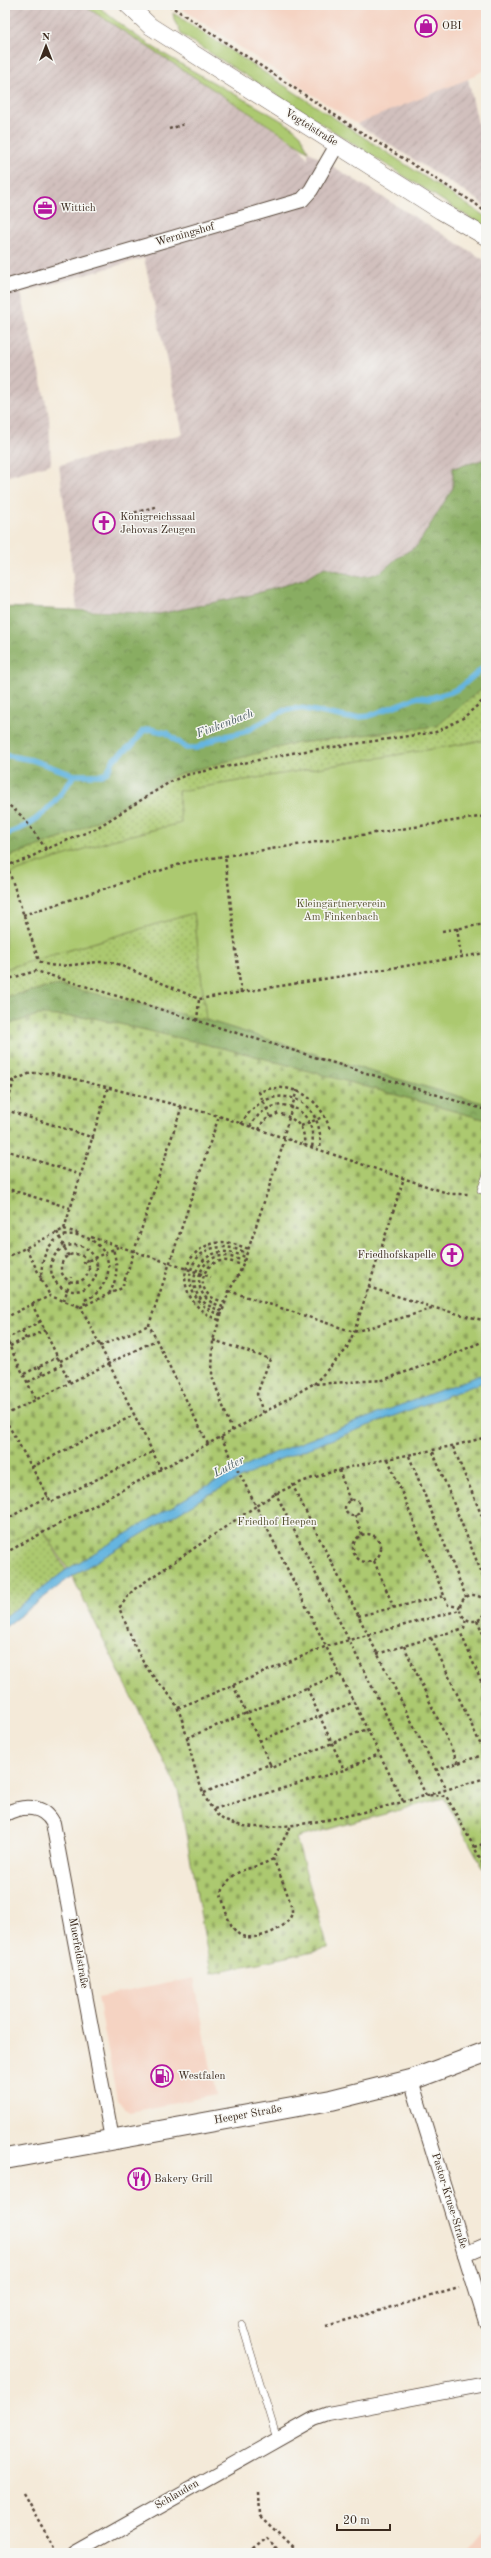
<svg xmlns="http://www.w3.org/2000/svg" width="491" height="2558" font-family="'Old Standard TT',serif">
  <defs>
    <pattern id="industrial-furrows" width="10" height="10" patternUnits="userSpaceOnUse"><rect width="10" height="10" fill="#d1c0bd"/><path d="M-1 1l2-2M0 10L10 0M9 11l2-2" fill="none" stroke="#b4a5a2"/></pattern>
    <pattern id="forest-crowns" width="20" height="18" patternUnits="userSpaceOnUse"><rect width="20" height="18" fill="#89ad62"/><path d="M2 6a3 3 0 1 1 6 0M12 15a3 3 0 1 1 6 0" fill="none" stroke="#718d50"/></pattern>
    <pattern id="cemetery-stones" width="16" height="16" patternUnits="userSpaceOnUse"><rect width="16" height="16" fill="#acc970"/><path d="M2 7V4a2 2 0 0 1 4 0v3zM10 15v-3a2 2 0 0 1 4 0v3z" fill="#8da35b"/></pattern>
    <pattern id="park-dots" width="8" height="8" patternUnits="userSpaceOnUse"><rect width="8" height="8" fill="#acc970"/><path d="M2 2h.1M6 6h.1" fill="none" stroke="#8da35b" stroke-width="1.8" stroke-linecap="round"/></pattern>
  </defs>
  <rect width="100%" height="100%" fill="#f6f6f2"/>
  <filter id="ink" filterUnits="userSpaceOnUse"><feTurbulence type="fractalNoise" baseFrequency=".025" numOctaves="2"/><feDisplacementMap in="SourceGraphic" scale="8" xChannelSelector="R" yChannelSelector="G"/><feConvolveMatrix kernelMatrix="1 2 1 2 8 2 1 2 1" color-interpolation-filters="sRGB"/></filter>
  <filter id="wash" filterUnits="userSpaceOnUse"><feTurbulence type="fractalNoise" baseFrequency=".012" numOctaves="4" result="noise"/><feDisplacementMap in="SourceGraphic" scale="16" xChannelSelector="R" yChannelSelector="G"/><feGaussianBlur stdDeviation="0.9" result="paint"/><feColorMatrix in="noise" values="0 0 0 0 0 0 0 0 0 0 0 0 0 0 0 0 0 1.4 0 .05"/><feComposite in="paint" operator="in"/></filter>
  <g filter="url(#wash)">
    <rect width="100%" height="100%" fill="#f4ead9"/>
    <g fill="#f5d3c2">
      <path d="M176,5h310v64l-32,18 -97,37z"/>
      <path d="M194,1978l22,117 -86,17 -13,-12 -19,-103z"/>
      <path d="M486,2529v24h-20z"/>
    </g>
    <g fill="url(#industrial-furrows)">
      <path d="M5,5h78l216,141 9,13v-8l178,110v198l-33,9v20l-36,58 -20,12 -16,14 -22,5 -34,-10 -22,13 -53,15 -91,19 -82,-5 -18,-144 124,-31 -39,-176 -123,35 28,123 2,48 -46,13z"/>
      <path d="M468,79l15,67 3,2v60l-8,-8 -121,-76z"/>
    </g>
    <g fill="#acc970" stroke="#747a47">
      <path d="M83,5h14c57,51 130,82 195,122l9,8 7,16z"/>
      <path d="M173,13l313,204v11l-304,-193 -8,-15z"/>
      <path d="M486,740v364l-117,-33 -163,-51 -12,-107 -189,56v-94l107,-35 69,-17 -3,-32z"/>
    </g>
    <g fill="url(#forest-crowns)" stroke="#626c40">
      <path d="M486,459v226l-49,41 -145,18 -119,32 -83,49 -28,13 -57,20v-251l154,7 91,-19 53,-15 22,-13 34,10 13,-2 9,-3 16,-14 20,-12 36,-58v-20z"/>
      <path d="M58,985l142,33 169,53 117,33v16l-235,-65 -157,-37 -56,-3 -33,11v-29z"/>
    </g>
    <path fill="url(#cemetery-stones)" stroke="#747a47" d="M38,1015l56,3 157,37 235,65v753l-42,-75 -148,40 32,110 -117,25 -33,-183 -106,-214 -31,-50 -36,19v-519z"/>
    <g fill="url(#park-dots)" stroke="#747a47">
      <path d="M486,685v55l-308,51 3,32 -69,17 -107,35v-17l57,-20 28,-13 83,-49 119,-32 145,-18z"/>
      <path d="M194,913l12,107 -148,-35 -53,12v-28z"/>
      <path d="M40,1525l26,45 -61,47v-72z"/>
    </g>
    <path fill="#65b5e0" stroke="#50707f" d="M486,1373v8l-211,80 -69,35 -134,80 -67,51v-10l61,-47 135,-81 70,-35z"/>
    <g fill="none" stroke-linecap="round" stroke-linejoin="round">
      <g stroke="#65b5e0" stroke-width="5.5">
        <path d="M5,755l27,5 42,15h28l5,-3 7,-13 20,-16 9,-12 7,-2 17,4 19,15h11l20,-10 27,-6 41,-22 15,-2 50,10 19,-2 49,-19 12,1 21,-6 10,-5 25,-22"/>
        <path d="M5,835c33,-11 51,-32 69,-60"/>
      </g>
    </g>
  </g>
  <g filter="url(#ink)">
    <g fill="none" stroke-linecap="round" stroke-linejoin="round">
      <g stroke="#57473a" stroke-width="8">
        <g id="service">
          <path d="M481,1190l5,-13"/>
          <path d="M242,2324l35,115"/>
        </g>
      </g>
      <g stroke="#57473a" stroke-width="16">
        <g id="minor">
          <path d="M5,287l297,-87 9,-10 26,-45"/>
          <path d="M5,1814c18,-9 38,-10 48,9l59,316"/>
          <path d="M411,2080l75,242"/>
          <path d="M465,2254l21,-9"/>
          <path d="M76,2553l238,-134 14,-5 158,-30"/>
        </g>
      </g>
      <g stroke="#57473a" stroke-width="18">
        <path id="tertiary" d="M128,5l22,21 291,185 45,26"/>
      </g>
      <g stroke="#57473a" stroke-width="22">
        <path id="secondary" d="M5,2159l326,-59 80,-20 75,-28"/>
      </g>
      <g stroke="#57473a" stroke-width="2.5" stroke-dasharray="3 3" stroke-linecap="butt">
        <path d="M169,5l187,124 120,75 10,9"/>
        <path d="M169,129l16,-5"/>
        <path d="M129,514l26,-7"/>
        <path d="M5,802l18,15 23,32 49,-20 75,-47 16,-7 106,-22 144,-21 27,-14 23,-20"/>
        <path d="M7,865l32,96c19,12 52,-3 76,2l84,36 287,-46"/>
        <path d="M5,866l22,-7 19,-10"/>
        <path d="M23,915l164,-53 38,-6"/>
        <path d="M457,928l4,28"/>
        <path d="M442,931l44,-7"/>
        <path d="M5,980l31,-9 450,139"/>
        <path d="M241,993l-16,-137 261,-40"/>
        <path d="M197,1021l2,-22"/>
        <path d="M5,1084l26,-11h20l168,43 231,78h19"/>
        <path d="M6,1110l88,28"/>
        <path d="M5,1112l9,-32"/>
        <path d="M270,1116l-11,-24c33,-13 62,6 71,38"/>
        <path d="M241,1124c28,-48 85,-29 79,26"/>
        <path d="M301,1126l24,-10"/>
        <path d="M250,1127c20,-38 69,-23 62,21"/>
        <path d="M259,1130l4,-9 16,-8c16,6 27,13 25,32"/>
        <path d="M283,1138l14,-48"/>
        <path d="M5,1150l76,25"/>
        <path d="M5,1188l65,20"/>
        <path d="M64,1229l17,5"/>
        <path d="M57,1232l13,27"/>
        <path d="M91,1237l120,40"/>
        <circle cx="74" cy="1268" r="23"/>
        <path d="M26,1248l24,48"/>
        <path d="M5,1251l2,6"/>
        <circle cx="75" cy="1268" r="14"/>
        <path d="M5,1258l59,-29 44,-142"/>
        <path d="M83,1263l35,-16"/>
        <path d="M41,1281c-1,-80 88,-41 63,2 -4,8 -10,14 -20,17l1,5"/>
        <path d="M368,1287l67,21 51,13"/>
        <path d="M229,1291l125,41 81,-24"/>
        <path d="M109,1294c9,-16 9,-27 4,-45"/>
        <path d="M64,1301l7,-24"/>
        <path d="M225,1302c-5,-1 -11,-3 -15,-6 -14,-11 -6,-33 11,-35 7,-1 15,2 21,4"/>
        <path d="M32,1304l18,-8 31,11"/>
        <path d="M223,1307c-5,-2 -12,-4 -16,-8 -16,-15 -6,-43 16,-43 7,0 14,3 21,5"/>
        <path d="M222,1311c-6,-2 -12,-4 -17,-8 -21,-16 -9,-48 16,-51 8,-1 17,2 24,5"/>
        <path d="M221,1315c-45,-14 -38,-68 2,-68 8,0 16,3 24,6"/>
        <path d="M5,1318l27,-14 38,79"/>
        <path d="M219,1320c-47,-17 -44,-74 3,-78 8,0 18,4 27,7"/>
        <path d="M22,1331l4,8"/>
        <path d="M5,1337l31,63"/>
        <path d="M6,1339l35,-18"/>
        <path d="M213,1340l57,19 -13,35 6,19"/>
        <path d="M10,1346l35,-16"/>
        <path d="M100,1346l49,-21"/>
        <path d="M60,1361l39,-18"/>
        <path d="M39,1366l4,8"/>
        <path d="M24,1374l34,-17"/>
        <path d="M28,1382l34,-17"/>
        <path d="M314,1384l32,-34 8,-18 50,-154"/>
        <path d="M5,1415l151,-75"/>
        <path d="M5,1419l46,83 101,-50"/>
        <path d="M232,1431l-20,-55 1,-36 16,-49 10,-17 8,-21 38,-114"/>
        <path d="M221,1437l35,69c65,-45 154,-46 230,-69"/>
        <path d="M208,1444l-59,-119 70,-209"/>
        <path d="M453,1447l33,79"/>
        <path d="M433,1452l53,132"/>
        <path d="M409,1456l57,141"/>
        <path d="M388,1459l60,146 12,2"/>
        <path d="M32,1467l102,-52"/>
        <path d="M161,1469l-80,-162 41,-19 60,-182"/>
        <path d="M339,1470l11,31"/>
        <path d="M292,1484l144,286 11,19"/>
        <path d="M275,1492l151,303 20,1 40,73"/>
        <circle cx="353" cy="1508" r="8"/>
        <path d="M355,1515l7,20"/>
        <path d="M5,1520l43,-24"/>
        <circle cx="367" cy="1548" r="14"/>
        <path d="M5,1553l227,-122 81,-47 70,-4 62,-22 41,-18"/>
        <path d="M374,1561l20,47"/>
        <circle cx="473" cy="1608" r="13"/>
        <path d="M482,1599l4,-4"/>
        <path d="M358,1616l86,-20"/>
        <path d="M477,1620l9,20"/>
        <path d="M459,1629l27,64"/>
        <path d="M431,1638l54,116"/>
        <path d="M404,1646l54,117"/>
        <path d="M377,1654l87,-26 2,-9"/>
        <path d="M233,1685l37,79"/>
        <path d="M307,1688l37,82"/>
        <path d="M178,1708l149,-62 133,-36"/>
        <path d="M187,1738l153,-64"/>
        <path d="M259,1741l95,-39"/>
        <path d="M436,1770l50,-16"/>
        <path d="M204,1793l66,-29 1,4 96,-39"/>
        <path d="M403,1801l-147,-295 -123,84 -14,18c9,19 16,43 28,60 9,14 25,26 31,41 13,30 17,89 43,109 42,31 215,-26 265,-40"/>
        <path d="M214,1809l130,-39 35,-16"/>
        <path d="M474,1847l12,-4"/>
        <path d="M273,1859c-25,14 -39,5 -52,35 4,13 7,33 19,41 14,8 52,-7 52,-24 0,-8 -15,-44 -19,-52l18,-33"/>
        <path d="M326,2326l133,-38"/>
        <path d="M259,2492l1,24 39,37"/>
        <path d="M23,2493l34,60"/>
        <path d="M248,2553l19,-15 14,15"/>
      </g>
      <use href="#service" stroke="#fff" stroke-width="7"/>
      <use href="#minor" stroke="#fff" stroke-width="14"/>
      <use href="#tertiary" stroke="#fff" stroke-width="17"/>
      <use href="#secondary" stroke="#fff" stroke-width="20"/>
    </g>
  </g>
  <defs>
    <g id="shop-ring" transform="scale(1.15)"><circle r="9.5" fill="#f6f6f2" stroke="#b5179e" stroke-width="1.5"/><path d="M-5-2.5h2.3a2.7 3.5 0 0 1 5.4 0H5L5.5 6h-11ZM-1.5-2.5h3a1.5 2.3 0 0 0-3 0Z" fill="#b5179e"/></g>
    <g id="office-ring" transform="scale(1.15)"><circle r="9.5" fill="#f6f6f2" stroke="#b5179e" stroke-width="1.5"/><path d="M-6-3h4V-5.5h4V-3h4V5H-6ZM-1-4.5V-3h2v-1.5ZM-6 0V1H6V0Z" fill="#b5179e"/></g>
    <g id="church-ring" transform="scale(1.15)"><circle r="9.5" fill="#f6f6f2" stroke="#b5179e" stroke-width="1.5"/><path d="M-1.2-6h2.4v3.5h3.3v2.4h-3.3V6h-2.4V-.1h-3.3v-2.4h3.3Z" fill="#b5179e"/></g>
    <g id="fuel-ring" transform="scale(1.15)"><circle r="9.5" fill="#f6f6f2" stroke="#b5179e" stroke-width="1.5"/><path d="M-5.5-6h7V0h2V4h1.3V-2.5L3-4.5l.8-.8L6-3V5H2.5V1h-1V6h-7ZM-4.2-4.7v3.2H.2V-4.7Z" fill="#b5179e"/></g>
    <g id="restaurant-ring" transform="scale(1.15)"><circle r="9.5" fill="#f6f6f2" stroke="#b5179e" stroke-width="1.5"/><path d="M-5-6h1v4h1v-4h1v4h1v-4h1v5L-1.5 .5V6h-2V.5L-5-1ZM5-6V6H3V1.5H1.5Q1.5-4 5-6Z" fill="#b5179e"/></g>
  </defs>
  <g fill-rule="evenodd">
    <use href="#shop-ring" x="426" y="26"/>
    <use href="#office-ring" x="45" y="208"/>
    <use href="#church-ring" x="104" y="523"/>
    <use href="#church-ring" x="452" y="1255"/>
    <use href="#fuel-ring" x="162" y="2076"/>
    <use href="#restaurant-ring" x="139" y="2179"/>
  </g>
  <g text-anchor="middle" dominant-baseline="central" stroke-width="3" stroke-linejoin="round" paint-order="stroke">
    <g font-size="11" fill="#3b2a1e" stroke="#f6f6f2" text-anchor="start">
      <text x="442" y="26">OBI</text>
      <text x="60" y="208">Wittich</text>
      <text x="120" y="517">Königreichssaal<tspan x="120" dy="13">Jehovas Zeugen</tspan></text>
      <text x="436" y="1255" text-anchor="end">Friedhofskapelle</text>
      <text x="178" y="2076">Westfalen</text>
      <text x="154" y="2179">Bakery Grill</text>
    </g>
    <g font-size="11" fill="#3b2a1e" stroke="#f6f6f2">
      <text transform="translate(311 128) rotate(32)">Vogteistraße</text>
      <text transform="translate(185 235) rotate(-16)">Werningshof</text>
      <text transform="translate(78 1953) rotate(80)">Muerfeldstraße</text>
      <text transform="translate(248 2115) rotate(-10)">Heeper Straße</text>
      <text transform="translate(449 2201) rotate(73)">Pastor-Kruse-Straße</text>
      <text transform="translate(177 2495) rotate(-30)">Schlauden</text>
    </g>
    <g font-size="11" fill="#575232" stroke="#f6f6f2">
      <text x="341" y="904">Kleingärtnerverein<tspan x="341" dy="13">Am Finkenbach</tspan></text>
      <text x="277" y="1522">Friedhof Heepen</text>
    </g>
    <g font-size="12" font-style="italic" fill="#4a5b62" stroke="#f6f6f2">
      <text transform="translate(225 724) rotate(-21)">Finkenbach</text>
      <text transform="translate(229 1467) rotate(-27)">Lutter</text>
    </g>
  </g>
  <rect width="491" height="2558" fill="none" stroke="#f6f6f2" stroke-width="20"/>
  <g transform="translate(46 46)" stroke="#f6f6f2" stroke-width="3" paint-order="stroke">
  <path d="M0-3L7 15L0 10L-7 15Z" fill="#3b2a1e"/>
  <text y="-6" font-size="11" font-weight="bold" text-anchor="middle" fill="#3b2a1e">N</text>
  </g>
  <path d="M337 2524v6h53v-6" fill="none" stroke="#3b2a1e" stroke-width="2"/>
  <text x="343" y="2524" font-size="12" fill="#3b2a1e" stroke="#f6f6f2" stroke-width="3" paint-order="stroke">20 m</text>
</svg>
